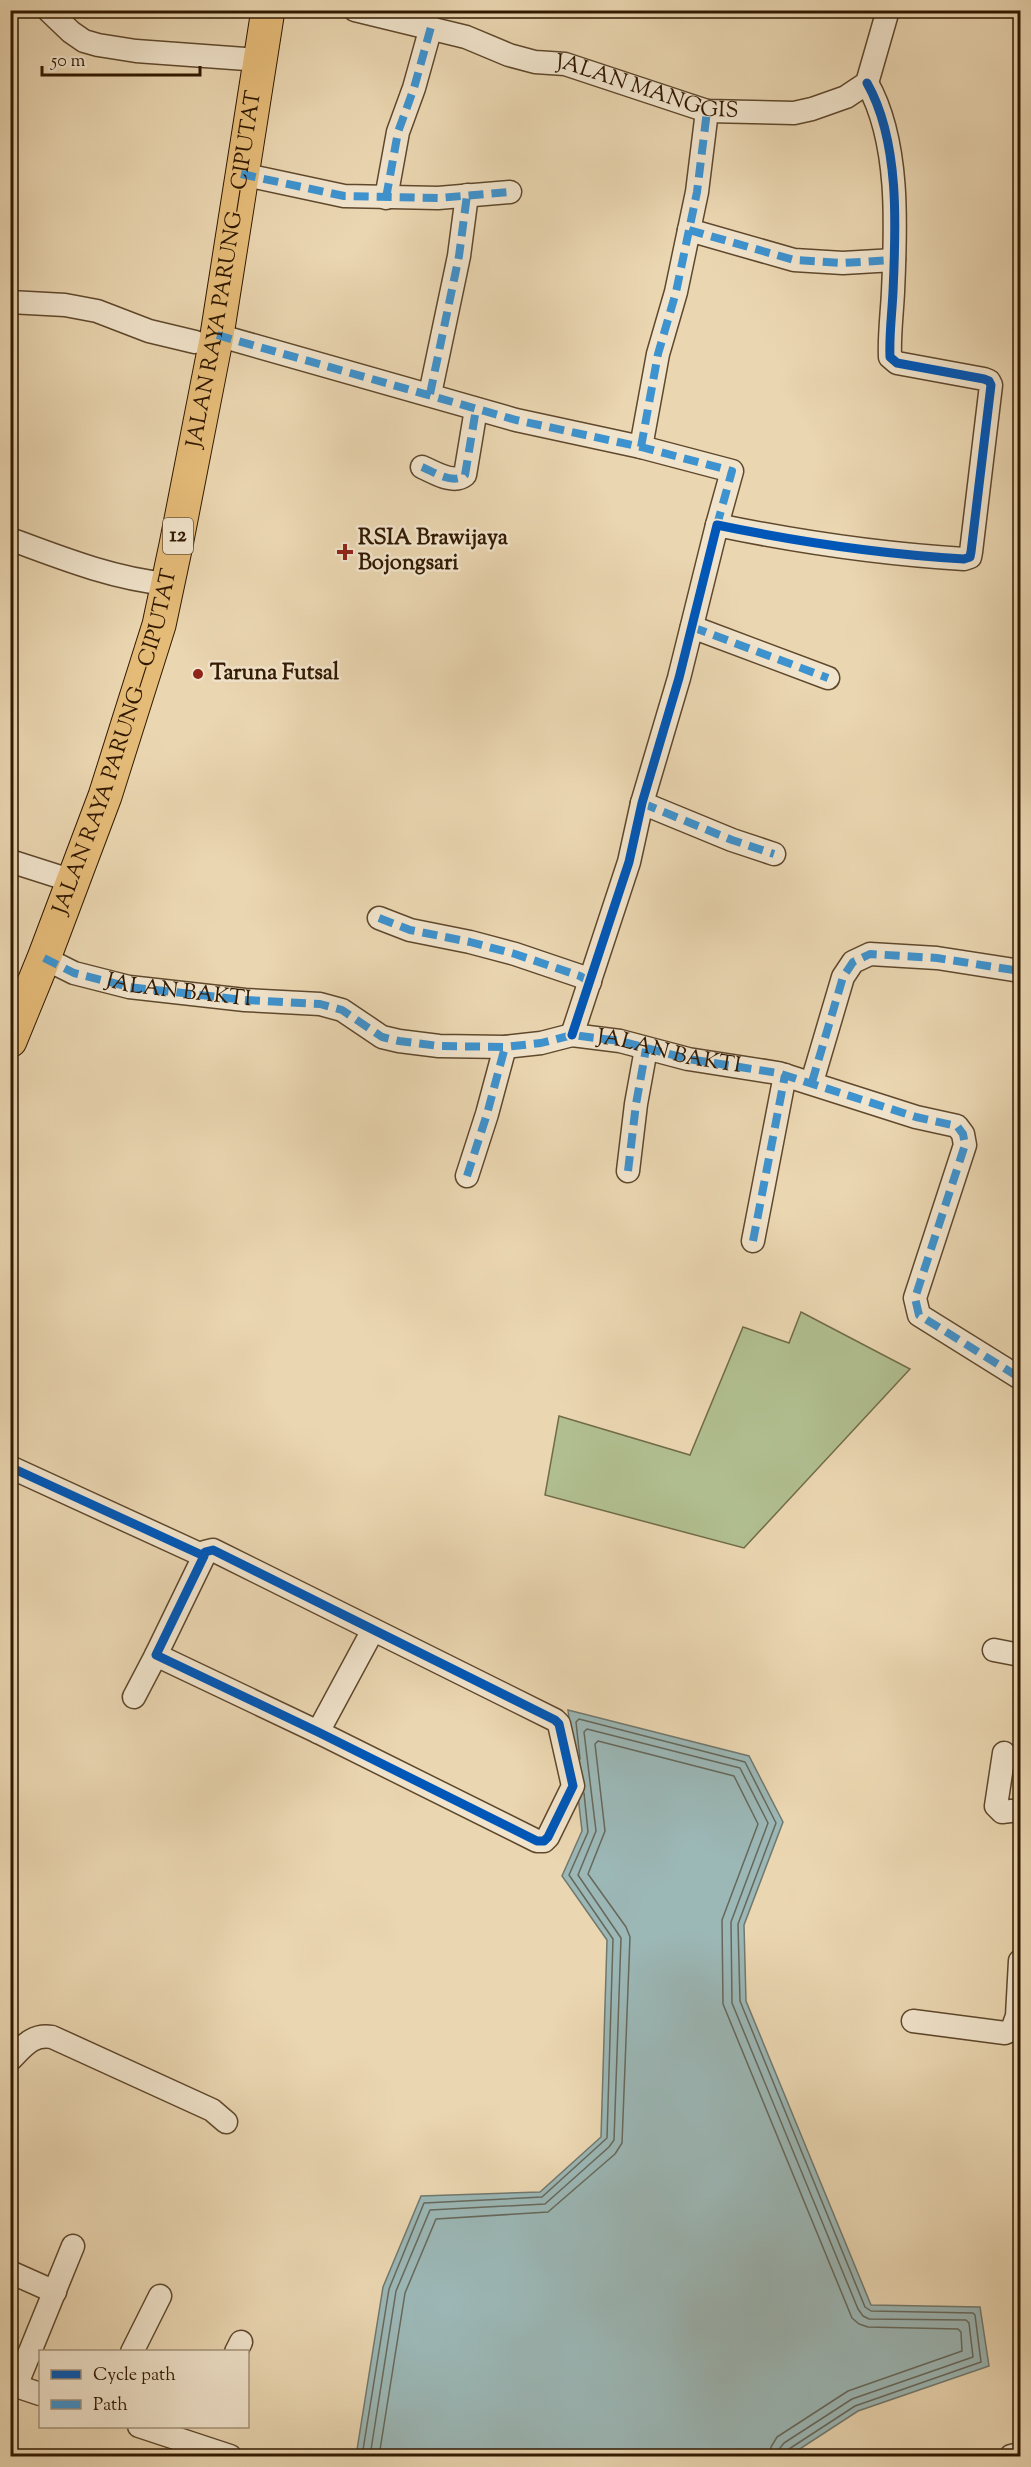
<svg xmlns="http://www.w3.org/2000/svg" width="1031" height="2467" font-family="'Sorts Mill Goudy',serif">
  <rect width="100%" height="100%" fill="#ead6b1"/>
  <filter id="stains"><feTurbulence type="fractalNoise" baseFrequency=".00333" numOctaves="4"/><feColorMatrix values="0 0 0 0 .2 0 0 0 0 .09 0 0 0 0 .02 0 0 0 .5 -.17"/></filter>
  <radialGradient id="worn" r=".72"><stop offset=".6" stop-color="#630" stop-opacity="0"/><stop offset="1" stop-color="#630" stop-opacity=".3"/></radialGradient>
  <path fill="#b1bf90" stroke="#716c48" stroke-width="1.5" d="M801,1312l109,57 -166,179 -199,-53 14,-79 131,39 53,-128 46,16z"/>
  <path fill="#9bb7b6" stroke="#71786d" stroke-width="1.5" d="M568,1710l181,46 34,66 -39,103 2,76 125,304 109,2 9,59 -131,45 -69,45h-433l27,-169 38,-91 119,-4 61,-55 6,-197 -45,-64 20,-45z"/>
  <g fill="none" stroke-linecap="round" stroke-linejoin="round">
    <g stroke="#66685b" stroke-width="1.5">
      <path d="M580,1759l-4,-37 3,-3 166,43 31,61 -38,101 2,77 125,306 6,4 102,2 2,2 6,47 -126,44 -66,43 -3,7"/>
      <path d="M362,2456l27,-167 35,-86 118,-6 65,-59 6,-199 -44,-64 19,-43 -4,-39"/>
      <path d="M370,2456l26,-165 34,-81 115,-6 64,-57 5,-7 7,-202 -43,-63 18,-44 -12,-99 3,-3 153,39 28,55 -37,99 1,81 126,306 5,7 6,3 97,1 3,3 4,34 -121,42 -68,44 -4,5 -2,8"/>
      <path d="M379,2456l26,-163 31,-74 112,-7 67,-58 7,-11 8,-206 -4,-10 -38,-53 17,-43 -10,-87 3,-3 136,35 24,48 -36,96 1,84 129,314 7,6 9,3 90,2 3,3 1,19 -114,40 -71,46 -6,10 -2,9"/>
    </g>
    <g stroke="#5f482c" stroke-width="25">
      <g id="minor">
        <path d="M48,10l23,22 13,9 14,4 38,6 124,9"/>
        <path id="s1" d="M355,10l111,27 43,18 26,7 30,2 142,47 87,2 18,-4 34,-12 21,-14 21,-73"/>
        <path d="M241,174l103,22 94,2 72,-6"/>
        <path d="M386,198l12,-66 16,-44 17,-61"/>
        <path d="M689,230l105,30 49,3 51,-3"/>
        <path d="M10,302l55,3 32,6 52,20 46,11"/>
        <path d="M217,335l299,85 125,27 91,24 -15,54"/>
        <path d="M430,394l29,-138 8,-61"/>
        <path d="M641,447l17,-93 18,-62 21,-100 10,-81"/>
        <path d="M422,467c12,5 31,18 43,8l11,-66"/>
        <path d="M10,539c51,19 104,40 158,45"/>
        <path d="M692,627l136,51"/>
        <path d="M642,803l90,37 42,14"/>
        <path d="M10,861l47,15"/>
        <path d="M379,918l31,12 60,12 45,12 65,22 10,6"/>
        <path d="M44,958l30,15 55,14 116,13 75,4 22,6 40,27 17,4 40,5 66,1 36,-4 31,-8 48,6 68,18 90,14 138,44 41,9 6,8 2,11 -50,153 4,17 101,63"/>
        <path d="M572,1035l57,-173 13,-59 37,-125 38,-153c82,17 164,29 247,34l6,-2 1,-5 20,-167 -2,-4 -5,-2 -87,-16 -7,-6c-1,-21 2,-44 3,-65 3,-65 7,-151 -26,-209"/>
        <path d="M812,1082l31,-105 10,-15 17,-8 67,4 83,13"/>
        <path d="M628,1171l8,-67 10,-55"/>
        <path d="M467,1176l20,-62 18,-67"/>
        <path d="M753,1241l32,-166"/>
        <path d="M10,1467l194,89 1,-4 8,-2 342,170 4,4 14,62 -25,51 -4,4h-7l-219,-109 -162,-77 48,-99"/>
        <path d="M994,1650l26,5"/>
        <path d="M134,1697l22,-42"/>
        <path d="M318,1732l55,-102"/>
        <path d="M1004,1753l-8,53 6,6 18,-2"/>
        <path d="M913,2021l92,12 7,-3 5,-14 3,-55"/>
        <path d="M10,2060c14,-14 22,-26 42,-23l160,73 14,12"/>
        <path d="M10,2272l45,20"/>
        <path d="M132,2352l28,-56"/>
        <path d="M236,2352l5,-10"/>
        <path d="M10,2384l30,10"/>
        <path d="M16,2386l57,-140"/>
        <path d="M139,2426l91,30"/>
        <path d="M1011,2456l9,-2"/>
      </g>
    </g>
    <g stroke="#311900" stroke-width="35">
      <g id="highway">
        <path id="s2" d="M10,1041l34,-83 61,-162 54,-171 17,-80 41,-210 51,-325"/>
      </g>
    </g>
    <use href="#minor" stroke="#f1e4cc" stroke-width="22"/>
    <use href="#highway" stroke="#e5bb78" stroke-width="33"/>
    <g stroke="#3d93d0" stroke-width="8" stroke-dasharray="15 8" stroke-linecap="butt">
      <path d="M241,174l103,22 94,2 72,-6"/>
      <path d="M386,198l12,-66 16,-44 17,-61"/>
      <path d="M689,230l105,30 49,3 51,-3"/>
      <path d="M217,335l299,85 125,27 91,24 -15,54"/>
      <path d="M430,394l29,-138 8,-61"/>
      <path d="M641,447l17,-93 18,-62 21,-100 10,-81"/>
      <path d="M422,467c12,5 31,18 43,8l11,-66"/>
      <path d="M692,627l136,51"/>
      <path d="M642,803l90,37 42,14"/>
      <path d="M379,918l31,12 60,12 45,12 65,22 10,6"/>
      <path id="s3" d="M44,958l30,15 55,14 116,13 75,4 22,6 40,27 17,4 40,5 66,1 36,-4 31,-8 48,6 68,18 90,14 138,44 41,9 6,8 2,11 -50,153 4,17 101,63"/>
      <path d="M812,1082l31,-105 10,-15 17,-8 67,4 83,13"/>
      <path d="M628,1171l8,-67 10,-55"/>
      <path d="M467,1176l20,-62 18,-67"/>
      <path d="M753,1241l32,-166"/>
      <path d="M1011,2456l9,-2"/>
    </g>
    <g stroke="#f1e4cc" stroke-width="13">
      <g id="cycleway">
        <path d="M572,1035l57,-173 13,-59 37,-125 38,-153c82,17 164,29 247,34l6,-2 1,-5 20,-167 -2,-4 -5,-2 -87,-16 -7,-6c-1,-21 2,-44 3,-65 3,-65 7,-151 -26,-209"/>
        <path d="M10,1467l194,89 1,-4 8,-2 342,170 4,4 14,62 -25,51 -4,4h-7l-219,-109 -162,-77 48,-99"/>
      </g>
    </g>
    <use href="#cycleway" stroke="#0057b8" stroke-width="9"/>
  </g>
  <g fill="#8f2418" stroke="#f1e4cc" stroke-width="2">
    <path d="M342 543h6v6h6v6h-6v6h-6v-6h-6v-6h6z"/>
    <circle cx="198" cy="674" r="6"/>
  </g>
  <g text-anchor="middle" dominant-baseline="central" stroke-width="5" stroke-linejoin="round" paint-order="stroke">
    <rect fill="#f1e4cc" stroke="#6b563d" stroke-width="1.5" x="163" y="518" width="30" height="36" rx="4.5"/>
    <g font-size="21" font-weight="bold" fill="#311900">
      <text x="178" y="536">12</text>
    </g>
    <g font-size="22" fill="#311900" stroke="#f1e4cc">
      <text stroke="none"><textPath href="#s1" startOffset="304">JALAN MANGGIS</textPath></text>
      <text stroke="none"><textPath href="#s2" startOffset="804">JALAN RAYA PARUNG—CIPUTAT</textPath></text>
      <text stroke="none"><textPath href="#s2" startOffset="318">JALAN RAYA PARUNG—CIPUTAT</textPath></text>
      <text stroke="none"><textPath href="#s3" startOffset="140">JALAN BAKTI</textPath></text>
      <text stroke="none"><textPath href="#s3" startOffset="644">JALAN BAKTI</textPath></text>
    </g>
    <g font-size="22" font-weight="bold" fill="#311900" stroke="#f1e4cc" text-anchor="start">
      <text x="358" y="539">RSIA Brawijaya<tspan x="358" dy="25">Bojongsari</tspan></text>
      <text x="210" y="674">Taruna Futsal</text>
    </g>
  </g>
  <rect width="1031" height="2467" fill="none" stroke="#ead6b1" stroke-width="36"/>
  <rect x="12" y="12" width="1007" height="2443" fill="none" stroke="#311900" stroke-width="3"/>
  <rect x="18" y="18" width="995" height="2431" fill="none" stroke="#311900" stroke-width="1.5"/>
  <rect x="39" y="2350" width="210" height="78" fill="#f1e4cc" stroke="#a4937a" stroke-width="1.5"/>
  <rect x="51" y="2370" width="30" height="9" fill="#0057b8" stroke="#a4937a" stroke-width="1.5"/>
  <text x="93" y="2380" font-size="18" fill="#311900">Cycle path</text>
  <rect x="51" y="2400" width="30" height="9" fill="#3d93d0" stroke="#a4937a" stroke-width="1.5"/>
  <text x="93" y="2410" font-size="18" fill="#311900">Path</text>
  <path d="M42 66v9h158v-9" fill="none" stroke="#311900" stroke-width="3"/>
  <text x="51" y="66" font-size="18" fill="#311900" stroke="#f1e4cc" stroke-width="4.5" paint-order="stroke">50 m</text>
  <rect width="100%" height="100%" filter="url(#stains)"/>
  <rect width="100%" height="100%" fill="url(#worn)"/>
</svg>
